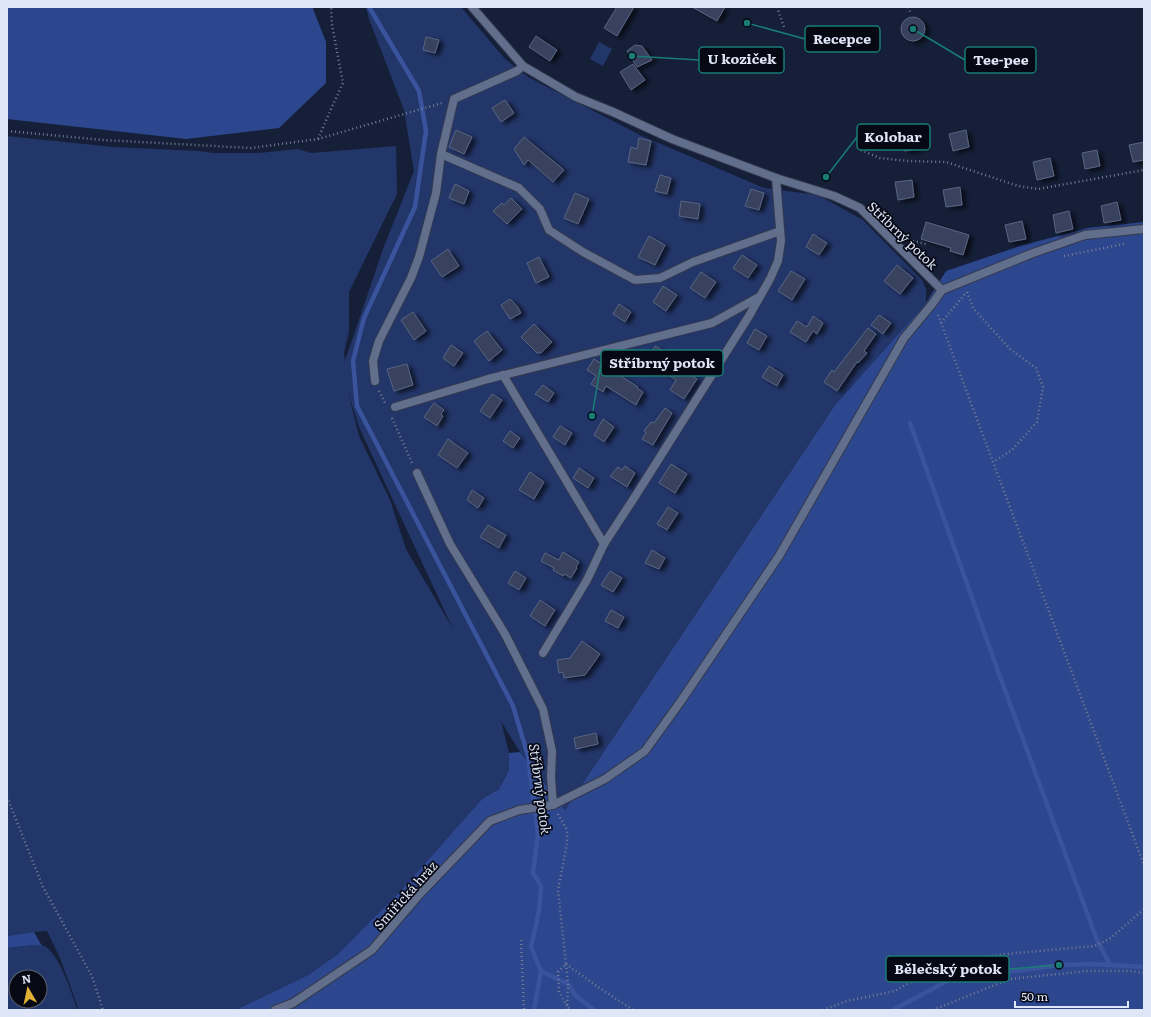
<svg xmlns="http://www.w3.org/2000/svg" width="1151" height="1017" font-family="Literata,serif">
  <defs>
    <filter id="shadow"><feDropShadow dx="4.5" dy="2.5" stdDeviation="2" flood-color="#0009"/></filter>
  </defs>
  <rect width="100%" height="100%" fill="#151f38"/>
  <g fill="#23366a" fill-rule="evenodd">
    <path d="M366,7h95l44,52 23,18 112,58 124,53 54,7 45,25 59,60 4,9v14l-91,102 -270,405 -45,-58 -19,-31 8,32v17l-10,19 -17,10 -80,90 -64,65 -30,21 -62,30 -11,5h-156l-19,-52 -13,-27 -13,1 -27,4v-800l106,11 86,4 14,2h46l39,-4 13,4 85,-7 1,48 -48,98v39l-5,22 1,8 38,-112 31,-78 -10,-61 -35,-91zM348,392l11,35 94,202 -47,-80 -16,-49 -31,-64z"/>
    <path d="M599,42l13,7 -9,17 -13,-7z"/>
    <path d="M34,945c4,0 7,0 10,1 16,8 27,47 34,64h-71v-62zM16,977h24v24h-24z"/>
  </g>
  <g fill="#2d478e">
    <path d="M7,7h306v2l13,33v41l-47,45 -93,11 -179,-20z"/>
    <path d="M1144,222v788h-909l11,-5 62,-30 30,-21 64,-65 80,-90 17,-10 10,-19v-17l11,-1 45,58 270,-405 91,-102 20,-32 74,-25 68,-18z"/>
    <path d="M34,932l8,14 -8,-1 -27,3v-12z"/>
  </g>
  <g fill="none" stroke-linecap="round" stroke-linejoin="round">
    <g stroke="#39549c" stroke-width="4.5">
      <path d="M369,7l50,84 7,40 -11,76 -51,111 -11,43 4,45 156,300 15,50 5,40 5,39 -5,38 8,13 -2,25 -8,36 10,24 -7,39"/>
      <path d="M910,423l89,251 98,266 13,25"/>
      <path d="M541,971l27,13 8,12 18,14"/>
      <path d="M893,1010l56,-30 110,-15 33,-1 52,3"/>
    </g>
  </g>
  <g fill="#37425e" stroke="#586582" filter="url(#shadow)">
    <path d="M617,7h17l-17,29 -13,-8z"/>
    <path d="M692,7h33l-8,14z"/>
    <circle cx="913" cy="29" r="12"/>
    <path d="M536,36l21,14 -7,11 -21,-14z"/>
    <path d="M426,37l13,3 -4,13 -12,-3z"/>
    <path d="M635,45l7,1 10,14 -15,7 -10,-16z"/>
    <path d="M633,64l12,16 -14,10 -11,-18z"/>
    <path d="M505,100l9,13 -13,9 -9,-14z"/>
    <path d="M456,130l16,7 -8,17 -15,-7z"/>
    <path d="M919,130l3,18 -17,3 -3,-18z"/>
    <path d="M966,130l3,17 -16,4 -4,-17z"/>
    <path d="M524,137l40,33 -11,12 -25,-22 -4,5 -10,-16z"/>
    <path d="M639,138l12,3 -5,24 -18,-3 3,-15 6,2z"/>
    <path d="M1144,142v18l-11,2 -4,-17z"/>
    <path d="M1097,150l3,16 -15,3 -3,-16z"/>
    <path d="M1050,158l4,18 -17,4 -4,-18z"/>
    <path d="M660,175l11,3 -4,16 -12,-3z"/>
    <path d="M912,180l2,17 -16,3 -3,-18z"/>
    <path d="M455,184l14,7 -5,13 -15,-6z"/>
    <path d="M960,187l2,18 -16,2 -3,-17z"/>
    <path d="M751,189l13,4 -5,17 -14,-4z"/>
    <path d="M575,193l14,6 -11,25 -14,-6z"/>
    <path d="M511,198l11,11 -15,15 -14,-13 9,-8 2,2z"/>
    <path d="M681,201l19,3 -2,15 -19,-3z"/>
    <path d="M1117,202l4,18 -17,3 -3,-17z"/>
    <path d="M1069,211l4,18 -17,4 -3,-18z"/>
    <path d="M1022,221l4,18 -17,3 -4,-17z"/>
    <path d="M926,222l43,13 -6,20 -13,-4 1,-3 -30,-9z"/>
    <path d="M813,234l14,9 -8,12 -13,-8z"/>
    <path d="M649,236l16,9 -10,20 -17,-8z"/>
    <path d="M448,249l11,17 -17,11 -11,-16z"/>
    <path d="M742,255l15,10 -9,13 -15,-10z"/>
    <path d="M539,257l10,20 -13,6 -9,-20z"/>
    <path d="M897,265l16,13 -13,16 -16,-13z"/>
    <path d="M791,271l14,8 -13,21 -14,-9z"/>
    <path d="M701,272l15,10 -11,16 -15,-10z"/>
    <path d="M663,286l14,9 -11,16 -13,-9z"/>
    <path d="M510,299l7,7 4,7 -11,6 -9,-14z"/>
    <path d="M619,304l12,8 -6,10 -12,-8z"/>
    <path d="M413,312l13,19 -12,9 -13,-20z"/>
    <path d="M879,315l12,8 -8,11 -12,-9z"/>
    <path d="M813,316l10,7 -6,11 -4,-3 -7,11 -16,-10 7,-11 10,6z"/>
    <path d="M534,324l18,18 -11,11 -2,-1 -1,2 -17,-17z"/>
    <path d="M868,328l8,6 -12,17 3,2 -9,10 -1,-1 -20,29 -13,-9 8,-12 2,2z"/>
    <path d="M755,329l12,7 -8,14 -12,-7z"/>
    <path d="M487,331l15,19 -13,11 -15,-20z"/>
    <path d="M451,345l12,8 -9,13 -11,-8z"/>
    <path d="M655,346l12,7 -3,5 33,21 -13,20 -14,-9 6,-10 -30,-19z"/>
    <path d="M594,359l44,28 -1,1 6,4 -7,13 -30,-19 -3,6 -12,-8 5,-8 -9,-6z"/>
    <path d="M407,364l6,21 -19,6 -7,-22z"/>
    <path d="M769,366l14,9 -6,11 -15,-9z"/>
    <path d="M543,385l11,8 -6,9 -13,-8z"/>
    <path d="M492,394l10,6 -12,18 -10,-7z"/>
    <path d="M434,403l10,7 -3,4 2,2 -6,10 -13,-9z"/>
    <path d="M665,408l7,5 -19,32 -11,-6 4,-6 -2,-2 7,-9 3,1z"/>
    <path d="M603,419l11,8 -10,15 -10,-7z"/>
    <path d="M560,426l12,7 -7,12 -12,-8z"/>
    <path d="M510,431l10,7 -7,10 -10,-7z"/>
    <path d="M448,439l20,14 -11,15 -19,-13z"/>
    <path d="M671,464l16,10 -12,19 -16,-10z"/>
    <path d="M625,466l10,7 -8,14 -17,-11 8,-9 4,3z"/>
    <path d="M579,468l15,10 -6,10 -15,-10z"/>
    <path d="M530,472l14,10 -10,17 -15,-9z"/>
    <path d="M472,490l12,8 -6,10 -11,-8z"/>
    <path d="M668,507l10,6 -11,17 -10,-6z"/>
    <path d="M488,525l18,10 -7,13 -19,-11z"/>
    <path d="M652,550l13,8 -6,11 -14,-6z"/>
    <path d="M563,552l16,10 -3,5 1,1 -6,10 -7,-4 -1,2 -10,-6 1,-2 -13,-7 4,-8 14,7z"/>
    <path d="M515,571l11,7 -7,12 -11,-7z"/>
    <path d="M610,571l12,7 -9,14 -12,-7z"/>
    <path d="M540,600l15,10 -10,16 -15,-10z"/>
    <path d="M611,610l13,7 -6,11 -13,-7z"/>
    <path d="M582,641l18,13 -15,21 -21,3 -1,-6 -4,1 -2,-13 13,-2z"/>
    <path d="M596,733l2,11 -22,5 -2,-11z"/>
  </g>
  <g fill="none" stroke-linecap="round" stroke-linejoin="round">
    <g stroke="#33394e" stroke-width="10">
      <g id="service">
        <path d="M472,7l51,59 53,31 37,15 59,27 104,39 58,18 26,12 82,82"/>
        <path d="M441,154l78,34 21,21 9,21 34,22 52,28 25,-2 33,-16 87,-31"/>
        <path d="M503,375l101,169"/>
        <path d="M375,381l-2,-20 6,-20 32,-63 8,-21 17,-64 5,-39 13,-55 63,-28 6,-5"/>
        <path d="M395,407l93,-28 224,-56 47,-26"/>
        <path d="M417,473l33,71 55,90 38,75 9,42 -1,26 2,28"/>
        <path d="M543,653l44,-73 17,-36 32,-49 113,-179 21,-37 8,-18 3,-20 -5,-63"/>
        <path d="M275,1010l18,-7 79,-53 47,-55 71,-74 29,-11 34,-5 52,-26 40,-28 36,-50 98,-145 125,-218 29,-35 9,-13 91,-37 52,-18 59,-6"/>
      </g>
    </g>
    <g stroke="#747d92" stroke-width="2.5" stroke-dasharray="1 3" stroke-linecap="butt">
      <path d="M777,7l7,20"/>
      <path d="M908,7l3,7"/>
      <path d="M7,131l96,9 148,8 67,-9 124,-36"/>
      <path d="M318,139l13,-30 12,-26 -11,-58 -1,-18"/>
      <path d="M861,150l19,8 28,3 38,1 72,24 20,3 106,-19"/>
      <path d="M909,240l17,4"/>
      <path d="M1064,256l60,-12"/>
      <path d="M967,292l6,16 37,41 26,19 7,19 -6,35 -25,28 -19,12"/>
      <path d="M938,315l206,550"/>
      <path d="M941,323l24,-29"/>
      <path d="M379,391l6,12"/>
      <path d="M392,418l21,47"/>
      <path d="M7,797l36,90 49,89 11,34"/>
      <path d="M558,814l9,16v14l-9,46 8,74 -8,8 1,20 8,14 1,4"/>
      <path d="M521,940l3,70"/>
      <path d="M566,964l32,23 35,23"/>
      <path d="M566,964l2,20 -1,22 4,4"/>
      <path d="M823,1010l24,-9 48,-10 51,-30 70,-8 79,-7 16,-8 33,-29"/>
      <path d="M933,1010l77,-31 77,-8h43l14,2"/>
    </g>
    <use href="#service" stroke="#616e8c" stroke-width="8"/>
  </g>
  <g text-anchor="middle" dominant-baseline="central" stroke-width="3.5" stroke-linejoin="round" paint-order="stroke">
    <g font-size="13" fill="#dee6f7" stroke="#060914">
      <text transform="translate(903 235) rotate(44)">Stříbrný potok</text>
      <text transform="translate(405 895) rotate(-48)">Smiřická hráz</text>
    </g>
    <g font-size="14" font-style="italic" fill="#d4ddf2" stroke="#060914">
      <text transform="translate(541 789) rotate(82)">Stříbrný potok</text>
    </g>
  </g>
  <path fill="none" stroke="#197c75" stroke-width="1.5" d="M747 23L805 39M632 56L699 60M913 29L965 60M826 177L857 137M592 416L601 363M1059 965L1009 969"/>
  <g fill="#197c75" stroke="#060914" stroke-width="1.5">
    <circle cx="747" cy="23" r="4"/>
    <circle cx="632" cy="56" r="4"/>
    <circle cx="913" cy="29" r="4"/>
    <circle cx="826" cy="177" r="4"/>
    <circle cx="592" cy="416" r="4"/>
    <circle cx="1059" cy="965" r="4"/>
  </g>
  <g fill="#060914" stroke="#197c75" stroke-width="1.5">
    <rect x="805" y="26" width="75" height="26" rx="4"/>
    <rect x="699" y="47" width="85" height="26" rx="4"/>
    <rect x="965" y="47" width="71" height="26" rx="4"/>
    <rect x="857" y="124" width="73" height="26" rx="4"/>
    <rect x="601" y="350" width="122" height="26" rx="4"/>
    <rect x="886" y="956" width="123" height="26" rx="4"/>
  </g>
  <g font-size="14" text-anchor="middle" font-weight="bold" fill="#dee6f7">
    <text x="842" y="44">Recepce</text>
    <text x="742" y="64">U koziček</text>
    <text x="1001" y="65">Tee-pee</text>
    <text x="893" y="142">Kolobar</text>
    <text x="662" y="368">Stříbrný potok</text>
    <text x="948" y="974">Bělečský potok</text>
  </g>
  <rect width="1151" height="1017" fill="none" stroke="#dee6f7" stroke-width="16"/>
  <g transform="translate(28 989) rotate(351)"><circle r="19" fill="#060914" stroke="#5c616f"/>
  <path d="M0-3L7 15L0 10L-7 15Z" fill="#e0b034"/>
  <text y="-6" font-size="11" font-weight="bold" text-anchor="middle" fill="#dee6f7">N</text>
  </g>
  <path d="M1015 1001v6h113v-6" fill="none" stroke="#dee6f7" stroke-width="2"/>
  <text x="1021" y="1001" font-size="12" fill="#dee6f7" stroke="#060914" stroke-width="3" paint-order="stroke">50 m</text>
</svg>
